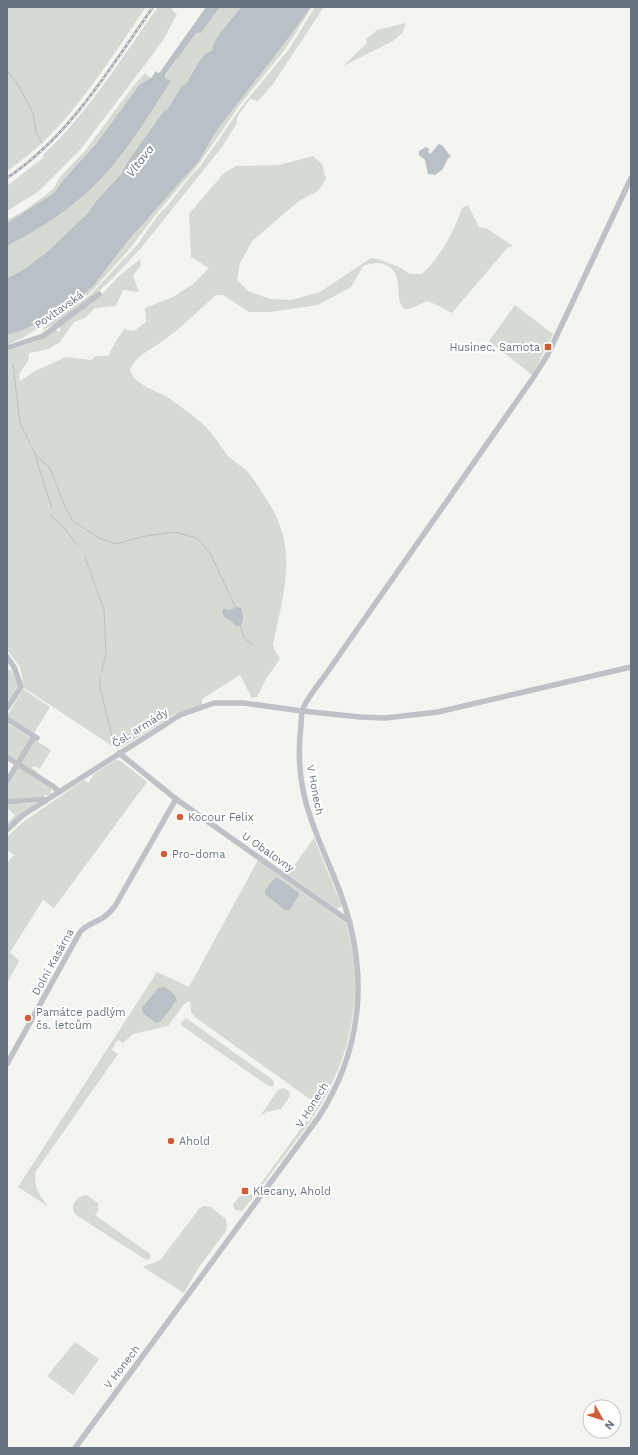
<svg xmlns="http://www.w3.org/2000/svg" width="638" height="1455" font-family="'Work Sans',sans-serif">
  <rect width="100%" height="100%" fill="#f4f4f1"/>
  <g fill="#d5dbd2" fill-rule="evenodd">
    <path d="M7,7h139c-41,59 -78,123 -139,164z"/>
    <path d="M158,7h15l-1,3 5,4 -14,26 -19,26 -64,84 -42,42 -31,19v-25l37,-29 -1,-2c46,-43 78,-97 115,-148z"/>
    <path d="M220,7h21l-24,30 -4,13 -7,3 -6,7 -13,22 -6,5 -14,23 -39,51 -7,13 -24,26 -9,13 -41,39 -24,18 -16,8v-32c33,-17 64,-37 90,-63 29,-29 51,-67 73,-102l-5,-3v-2l31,-44 5,1z"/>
    <path d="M311,7h1l-26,41 -47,58 -40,58 -42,49 -29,38 -38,42 -27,20 -41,25 -15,7v-10l16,-5 72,-46 31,-41 73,-82 18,-31 64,-82z"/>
    <path d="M315,7h9l-51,77 -15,17 -8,-2 -13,18v6l-15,24 -81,101 -26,28 -27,25 -28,20 -17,9v-2l48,-34 47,-50 20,-29 10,-10 21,-27 12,-13 41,-59 47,-57z"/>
    <path d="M406,23l-3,9 -10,9 -50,25 24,-23 -1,-4 11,-9z"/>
    <path d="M145,73l6,5 -11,6 -44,60 -32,35 -10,14 -47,30v-3l15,-8 24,-17 8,-7 6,-11 25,-26 49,-66z"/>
    <path d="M313,156l9,8 4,15 -8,12 -19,10 -46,39 -13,23 -3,17 11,11 22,8 21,1 29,-8 51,-34 7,1 21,8 11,7h12c19,-18 32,-42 40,-66l6,-3 11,22 7,1 27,18 -6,2 -55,65 -15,-8 -10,-4 -18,8h-5c-11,-12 1,-33 -16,-43 -8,-5 -16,-3 -25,0l-12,21 -33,18 -47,7h-22l-26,-17h-7c-16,14 -33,31 -49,43 -13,11 -30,15 -37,32 5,16 27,20 40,29 14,10 31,21 42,35 6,6 10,15 16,22 6,5 13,10 19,15 6,7 11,15 16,23 37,52 22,93 10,150l2,7 5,8 -14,20 -9,18 -5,1 -12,-23 -38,24v6l-27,9 -46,29 -12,6 -93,-61 -4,-21 -13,-17v-299c20,-6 32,-9 49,-22l2,3 3,-2 -3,-3 44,-33 17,-18 21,-17 1,6 -8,11 6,16 -16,-2 -7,16 -21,2 -10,10 -11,4 -14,20 -11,7 -20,4 -1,8 -9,13 1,7 15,-10 31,-14 25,3 5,-4h12l8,-15 8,-12 10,2 12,-9 -1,-14 28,-11 20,-13 16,-16 -18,-11 -2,-43 35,-41 12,-7 43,-1z"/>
    <path d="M515,305l38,29 -21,41 -43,-34z"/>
    <path d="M7,670h4l7,16 -11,17z"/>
    <path d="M23,689l27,18 -16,26 -27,-17z"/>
    <path d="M7,723l24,15 -14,22 -10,-6z"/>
    <path d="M35,740l16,10 -11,19 -6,-3 -2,2 6,4 -1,1 -16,-10z"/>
    <path d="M116,760l5,1 26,21 -93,126 -11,-8 -33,52 9,9 -12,22v-120l7,-8 -7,-5v-13l16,-15 61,-42 4,3 6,-9z"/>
    <path d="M18,767l34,21 -2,7 -43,5v-15z"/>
    <path d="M37,803l-30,23v-2l8,-9 -8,-7v-3z"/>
    <path d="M314,838l28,68 -5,3 -49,-35z"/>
    <path d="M258,860l89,64c3,16 8,34 8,51 1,36 -6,73 -22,106 -16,36 -43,67 -66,98l-7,9 -4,2 62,-85 -122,-87 -5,-6 -1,-11 -6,3 -16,22 -35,8 -10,9 -4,-3 -3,2 -4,8 6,4 -82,117c-3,16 3,24 13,36l-31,-20 139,-215 32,15zM275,878l3,1 20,13 1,3 -9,15z"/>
    <path d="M186,1018l87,62 1,5 -2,2 -5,-2 -85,-59 -1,-4z"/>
    <path d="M283,1088l6,3 1,5 -9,13 -15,3 -6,4 18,-26z"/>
    <path d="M257,1193l-15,18 -6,-1 -3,-3v-3l7,-8z"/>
    <path d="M87,1195l12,9 -2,4 2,1 -4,6 55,39 1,2 -1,3 -4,1 -70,-45c-7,-9 0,-19 11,-20z"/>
    <path d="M203,1206l8,1 12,10h2l2,7 -1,7 -29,39 -13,23 -41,-26c6,-4 12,-3 18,-8l38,-50z"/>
    <path d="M75,1342l24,17 -26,36 -26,-19z"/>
  </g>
  <g fill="#b9c1c6">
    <path d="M206,7h14l-19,26h-5l-31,42v3l6,3c-23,35 -45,73 -74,102 -26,26 -57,46 -90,63v-23l47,-30 10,-14 32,-35 44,-60 11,-6 5,-7 2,2 2,-1z"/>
    <path d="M241,7h70l-30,41 -64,82 -18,31 -73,82 -31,41 -16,15 -26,16 -30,15 -16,5v-57l16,-8 24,-18 41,-39 9,-13 24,-26 7,-13 36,-50 3,-1 14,-23 6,-5 13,-22 6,-7 7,-3 -1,-2 5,-11z"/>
    <path d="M439,144l4,2 8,11 -3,1 -5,11 -8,6 -7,-1 -3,-14 -6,-5v-4l7,-4 4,3 -2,1 2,3c4,-3 5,-7 9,-10z"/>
    <path d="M236,607l5,1c2,7 4,12 -1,18l-3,-1v2l-6,-6 -7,-4 -2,-6 2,-3c3,3 8,2 12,-1z"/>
    <path d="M275,878h3l20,14 1,3 -9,15h-5l-20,-16v-4z"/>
    <path d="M165,987l9,7 3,6 -16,21 -5,2 -13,-10 -1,-5 16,-20z"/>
  </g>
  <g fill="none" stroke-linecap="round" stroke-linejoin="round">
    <g stroke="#b9c1c6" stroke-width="1">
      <path d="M7,71l10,12 16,30 3,19 6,11"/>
      <path d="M7,339l1,4"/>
      <path d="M13,364l7,59 10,20"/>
      <path d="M32,447l3,7 15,14 15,39 8,14 26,17 16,6 31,-8 28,-4 23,6 13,15 26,55"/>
      <path d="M35,455l17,53"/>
      <path d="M50,514l16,16 12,16"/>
      <path d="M85,557l19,53 2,45 -5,18"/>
      <path d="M240,625l4,13 9,7"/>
      <path d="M100,677v10l12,49"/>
    </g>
    <g stroke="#bec1c5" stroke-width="5.5">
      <path d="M7,348l36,-12 56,-42"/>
      <path d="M7,657l7,10 7,20 -14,21"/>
      <path d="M7,719l30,19"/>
      <path d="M119,753l57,46 174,123"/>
      <path d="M7,757l47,30 5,5"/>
      <path d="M7,781l27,-44"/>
      <path d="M7,802l36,-3 2,2"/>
      <path d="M7,830l16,-15 157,-100 34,-12h30l58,8 58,6 25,1 53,-6 193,-45"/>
      <path d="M7,1064l73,-132c7,-8 15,-9 24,-15 4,-3 8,-7 11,-11l61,-107"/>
      <path d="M75,1448l243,-330c46,-70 51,-148 22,-226 -21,-56 -45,-92 -40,-156 1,-8 1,-16 2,-24 3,-12 17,-28 24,-38l207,-296 15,-24 83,-176"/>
    </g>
    <g stroke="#a2a6ab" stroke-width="2.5">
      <path id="rail" d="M7,178c64,-43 103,-110 146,-171"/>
    </g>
    <use href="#rail" stroke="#fff" stroke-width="1" stroke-dasharray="3" stroke-linecap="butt"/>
  </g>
  <g fill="#cf5e36" stroke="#fff" stroke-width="1.5">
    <rect x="544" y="343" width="8" height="8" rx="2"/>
    <circle cx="180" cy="817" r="4"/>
    <circle cx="164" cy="854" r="4"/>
    <circle cx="28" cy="1018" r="4"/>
    <circle cx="171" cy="1141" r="4"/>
    <rect x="241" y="1187" width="8" height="8" rx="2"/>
  </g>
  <g text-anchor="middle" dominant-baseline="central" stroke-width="4" stroke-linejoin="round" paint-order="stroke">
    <g font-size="11" fill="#66737f" stroke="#fff">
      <text transform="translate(59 310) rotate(-35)">Povltavská</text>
      <text transform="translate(140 728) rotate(-32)">Čsl. armády</text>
      <text transform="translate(315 790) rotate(79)">V Honech</text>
      <text transform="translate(268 852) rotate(35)">U Obalovny</text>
      <text transform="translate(53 962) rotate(-61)">Dolní Kasárna</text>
      <text transform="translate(312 1105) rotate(-58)">V Honech</text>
      <text transform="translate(122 1367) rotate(-53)">V Honech</text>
    </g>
    <g font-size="11" fill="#66737f" stroke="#fff" text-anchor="start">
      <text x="540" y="347" text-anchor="end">Husinec, Samota</text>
      <text x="188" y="817">Kocour Felix</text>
      <text x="172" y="854">Pro-doma</text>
      <text x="36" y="1012">Památce padlým<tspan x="36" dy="13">čs. letcům</tspan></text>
      <text x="179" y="1141">Ahold</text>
      <text x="253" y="1191">Klecany, Ahold</text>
    </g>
    <g font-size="12" font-style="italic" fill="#63747b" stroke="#fff">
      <text transform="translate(140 161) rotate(-52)">Vltava</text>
    </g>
  </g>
  <rect width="638" height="1455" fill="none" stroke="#66737f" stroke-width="16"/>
  <g transform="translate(602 1419) rotate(129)"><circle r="19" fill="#ffffff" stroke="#c2c7cc"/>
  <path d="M0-3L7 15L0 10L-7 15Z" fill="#cf5e36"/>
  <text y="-6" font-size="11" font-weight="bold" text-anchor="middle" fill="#66737f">N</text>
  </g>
</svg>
